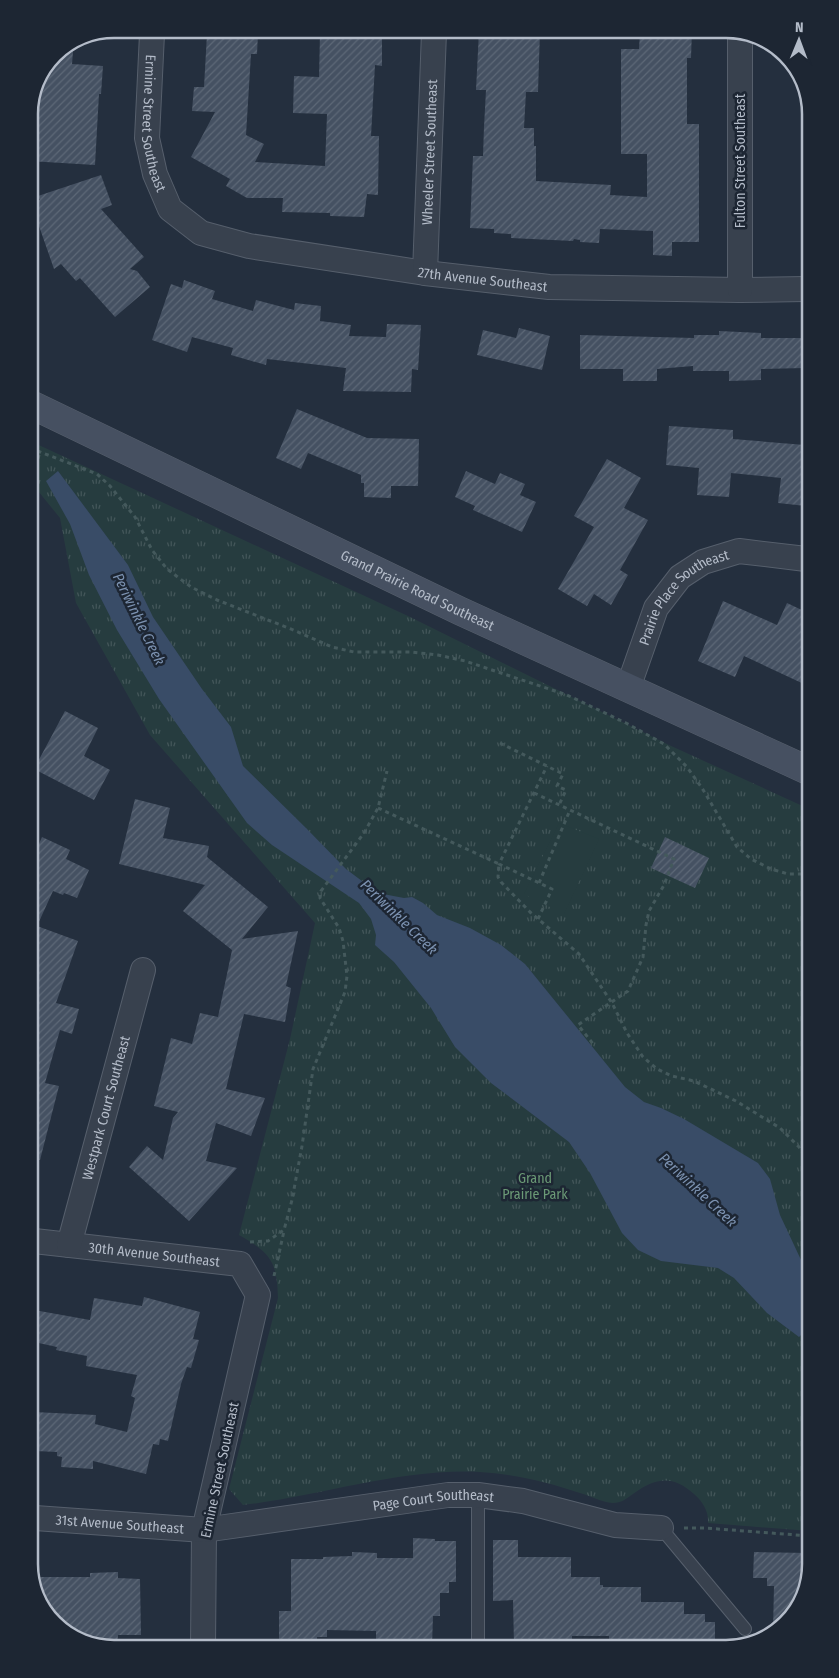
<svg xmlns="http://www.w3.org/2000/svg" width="839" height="1678" font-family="'Fira Sans Condensed',sans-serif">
  <defs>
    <pattern id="grass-tufts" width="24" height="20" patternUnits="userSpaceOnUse" patternTransform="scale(1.25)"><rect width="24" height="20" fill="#263c3f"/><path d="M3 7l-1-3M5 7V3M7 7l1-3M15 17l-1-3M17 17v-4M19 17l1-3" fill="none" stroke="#435659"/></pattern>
    <pattern id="building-hatch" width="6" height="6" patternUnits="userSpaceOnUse" patternTransform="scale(1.25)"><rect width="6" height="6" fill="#455162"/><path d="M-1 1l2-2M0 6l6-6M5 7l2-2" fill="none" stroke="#5d6877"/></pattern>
  </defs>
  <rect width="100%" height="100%" fill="#242f3e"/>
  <path fill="url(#grass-tufts)" d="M30,441l378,175 261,129 138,63 3,723 -102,-8c1,-11 -5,-21 -14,-29 -22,-20 -39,-16 -61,0 -7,5 -12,9 -20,9 -12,-1 -22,-7 -33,-10 -32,-11 -66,-19 -100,-21 -80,-4 -158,24 -237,33l-14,-16 49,-191c-1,-38 -8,-45 -39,-63l51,-196 25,-116 -165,-188 -74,-132 -16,-85 -30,-37z"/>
  <path fill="#263c3f" d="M559,823l40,16 -35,75 -40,-20z"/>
  <path fill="#394c67" d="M58,471l70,94 25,52 49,72 29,38 12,39 64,63 39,40 16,12 21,13 21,4 8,-1 11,6 14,12 33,13 31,17 24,19 100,123 19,15 17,6 23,11 74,44 12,16 10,36 29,62v50l-10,10 -32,-24 -33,-35 -16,-10 -57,-7 -23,-11 -16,-17 -32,-60 -21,-31 -78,-59 -36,-36 -24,-39 -37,-46 -19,-17 1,-10 -5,-16 -12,-16 -87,-58 -25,-22 -88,-124 -42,-69 -28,-55 -19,-51 -24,-43z"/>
  <g fill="url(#building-hatch)">
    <path d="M692,29l-1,29h-4v66h12v118h-27v14l-19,-1v-24l-53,-2 -1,14 -19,-1v-2l-6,-1 -1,2 -62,-3v-4l-17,-1v-4l-24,-1 3,-72h10l1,-29 2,-37h-10l3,-59h61l-2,61h-12l-2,36h10v18h2v35l75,4 -1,10 37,2v-43h-26v-105h18l1,-17h2v-2z"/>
    <path d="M382,32v34l-7,-1 -4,71h8l-1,59 -11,-1 -3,23 -34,-1v-3l-48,-1 1,-14h-36l-21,-12 4,-7 -39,-22 24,-45 -23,-1 2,-24h10l3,-53 51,-1 -1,21h-6l-5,81 18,9 -9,18 70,4 2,-52 -34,-1 1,-37 25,1 1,-44z"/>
    <path d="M74,40l-2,24 31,2 -2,28h-2l-4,71 -66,-4v-51h4l1,-13 20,-44z"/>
    <path d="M101,175l11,30 -11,4 43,48 -14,12 7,2 13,16 -35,30 -35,-39 -4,3 -15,-17 -7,5 -23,-66 9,-3 -2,-4z"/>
    <path d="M184,280l31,11 -3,8 41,12 3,-11 38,10 1,-7 26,3 -1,15 31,4 -2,11 37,1 1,-13 34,1 -3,45 -6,-1 -1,23 -68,-1 3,-23 -79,-9 -1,6 -35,-10 2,-7 -41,-11 -5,15 -35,-12 19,-56 11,4z"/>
    <path d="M519,328l31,8 -8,34 -65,-15 6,-25 33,8z"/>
    <path d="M719,331l42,2v5h44v30l-44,1v11l-32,1v-10h-36v-5l-36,3v12h-34v-12h-43v-34l114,3v-3h25z"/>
    <path d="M297,409l70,29 52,1 -1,47h-27v12l-27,-1v-14h-3v-8l-53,-22 -7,16 -25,-11z"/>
    <path d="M669,426l64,4v9l72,6 1,61 -28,-3 3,-25 -50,-5 -2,24 -32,-2 2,-27 -33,-3z"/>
    <path d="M607,459l34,19 -17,30 24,12 -28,50 8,5 -17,30 -17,-11 -7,12 -29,-17 36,-62 -20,-11z"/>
    <path d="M466,471l29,13 5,-11 25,11 -5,11 16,7 -14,30 -49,-22 2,-4 -20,-9z"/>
    <path d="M723,601l54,24 10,-22 19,9v73l-62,-29 -9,21 -37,-16z"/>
    <path d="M65,711l33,17 -14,28 26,14 -16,30 -60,-31z"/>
    <path d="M135,799l35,9 -7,30 46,8 -2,11 61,50 -26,32 56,-8 -12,55 5,2 -6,34 -41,-8 -18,75 39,9 -14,38 -35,-13 -10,38 31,7 -48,53 -60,-54 18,-21 16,14 10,-42 5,-6 -24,-6 17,-68 21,6 8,-31 18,4 14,-67 -49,-39 22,-26 -86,-21z"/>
    <path d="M42,837l28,13 -4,9 23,11 -12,28 -13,-5 -1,2 -10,-4 -16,35 41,15 -22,62 23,6 -7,25 -12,-4 -15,53 14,3 -19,74 -7,-1 -1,-299z"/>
    <path d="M665,837l44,21 -14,30 -44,-20z"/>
    <path d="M144,1297l56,15 -7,27 6,1 -8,28 -4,-1 -6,17 -13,57 -8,-2 -1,6 -6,-1 -7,30 -53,-13v8l-32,-2 1,-10 -5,-1v-4l-22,-1 -1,-39 62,3 -1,9 32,8 8,-34 -4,-2 6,-21 -51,-9 1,-10 -31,-6 1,-3 -23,-5v-32l56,10 4,-22 48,8z"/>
    <path d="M413,1538l22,1v2h21v41h-7v11h-9v23h-7l-1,30 -56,1v-16l-49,-1v7h-10v10h-38v-36h12v-52h32v-2l29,-1v-4l25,1v5h36z"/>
    <path d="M493,1540h25v17h53v20h29v8h3v2h38v15h43v12h21v8h10v21l-106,1v-8h-37v9h-58l-1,-45 -20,1z"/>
    <path d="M754,1552l56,1v11l-14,48 -23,18 1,-44h-7v-8h-14z"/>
    <path d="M118,1572v6l22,1 1,56h-23l-1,14h-8l-43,-14 -31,-39v-19h55v-4z"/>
  </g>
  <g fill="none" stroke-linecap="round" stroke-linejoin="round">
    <g stroke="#565f6c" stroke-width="14">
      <g id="service">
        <path d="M661,1528l84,101"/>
        <path d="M478,1646v-151"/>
      </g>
    </g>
    <g stroke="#565f6c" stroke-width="26">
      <g id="minor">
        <path id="s1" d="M152,34l-5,104 8,36 15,35 31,24 48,13 176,27 124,14 191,3 65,-1"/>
        <path id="s2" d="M425,273l9,-241"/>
        <path d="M740,290v-258"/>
        <path id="s3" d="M628,688l28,-80 24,-31 23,-15 36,-11 67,8"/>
        <path id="s4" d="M34,1241l206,23 18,31 -54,235 -1,118"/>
        <path id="s5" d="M69,1245l74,-275"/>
        <path id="s6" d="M35,1518l169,12 244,-35h30l45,6 92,24 46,3"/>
      </g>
    </g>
    <g stroke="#565f6c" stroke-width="29">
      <g id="secondary">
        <path id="s7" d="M30,404l430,207 347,159"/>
      </g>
    </g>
    <g stroke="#44595c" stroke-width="3" stroke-dasharray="4 4" stroke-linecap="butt">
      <path d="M30,448l67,26 13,12 25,31 17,33 15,19 24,18 26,13 74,29 41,18 22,5h57l27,3 27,6 102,34 59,28 38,21 23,23 15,21 35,59 14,12 20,10 17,5h19"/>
      <path d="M500,743l63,31 -6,12 9,4 -7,15"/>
      <path d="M534,793l140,66 -10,26 -15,26 -3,14 -3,32 -15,34 -50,34 16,20"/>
      <path d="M378,808l121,56 -1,13 3,5 29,30 49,42 33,49 15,30 16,24 14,12 15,7 22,5 42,20 26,16 18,11 19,19 10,16"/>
      <path d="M539,883l31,-73"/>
      <path d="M538,919l14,-30 -53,-25 48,-98"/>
      <path d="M250,1242l18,-1 16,-11 8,-30 10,-54 11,-77 32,-77 2,-16 -4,-35 -4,-13 -19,-30 1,-7 43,-58 14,-25 9,-37"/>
      <path d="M274,1276l10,-45"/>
      <path d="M684,1528h21l105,8"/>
    </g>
    <use href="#service" stroke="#38414e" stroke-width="12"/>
    <use href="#minor" stroke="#38414e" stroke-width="24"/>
    <use href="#secondary" stroke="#465061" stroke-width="28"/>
  </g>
  <g text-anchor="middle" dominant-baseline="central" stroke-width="5" stroke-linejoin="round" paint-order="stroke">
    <g font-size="14" fill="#b4bcc9" stroke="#1d2633">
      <text stroke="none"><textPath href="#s1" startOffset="90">Ermine Street Southeast</textPath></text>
      <text stroke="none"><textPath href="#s2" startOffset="121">Wheeler Street Southeast</textPath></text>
      <text transform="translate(740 161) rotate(-90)">Fulton Street Southeast</text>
      <text stroke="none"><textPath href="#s1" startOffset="504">27th Avenue Southeast</textPath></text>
      <text stroke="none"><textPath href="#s7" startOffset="430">Grand Prairie Road Southeast</textPath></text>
      <text stroke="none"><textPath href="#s3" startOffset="112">Prairie Place Southeast</textPath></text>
      <text stroke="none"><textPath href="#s5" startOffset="142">Westpark Court Southeast</textPath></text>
      <text stroke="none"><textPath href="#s4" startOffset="121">30th Avenue Southeast</textPath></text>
      <text transform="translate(220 1470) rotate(-78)">Ermine Street Southeast</text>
      <text stroke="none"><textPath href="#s6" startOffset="401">Page Court Southeast</textPath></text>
      <text stroke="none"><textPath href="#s6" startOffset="85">31st Avenue Southeast</textPath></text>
    </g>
    <g font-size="14" fill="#6b9a76" stroke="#1d2633">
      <text x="535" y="1178">Grand<tspan x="535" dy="16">Prairie Park</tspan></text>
    </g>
    <g font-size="15" font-style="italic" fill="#7c92b1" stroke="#1d2633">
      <text transform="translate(139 619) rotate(64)">Periwinkle Creek</text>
      <text transform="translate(399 917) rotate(44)">Periwinkle Creek</text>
      <text transform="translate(698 1190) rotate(43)">Periwinkle Creek</text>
    </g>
  </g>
  <path d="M0 0H839V1678H0ZM114 38H726A76 76 0 0 1 802 114V1564A76 76 0 0 1 726 1640H114A76 76 0 0 1 38 1564V114A76 76 0 0 1 114 38Z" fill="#1d2633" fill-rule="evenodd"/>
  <path fill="none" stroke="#b4bcc9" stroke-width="2.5" d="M114 38H726A76 76 0 0 1 802 114V1564A76 76 0 0 1 726 1640H114A76 76 0 0 1 38 1564V114A76 76 0 0 1 114 38Z"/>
  <g transform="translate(799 40) rotate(1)" stroke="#1d2633" stroke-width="4" paint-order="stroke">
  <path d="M0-4L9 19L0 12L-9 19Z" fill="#b4bcc9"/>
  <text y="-8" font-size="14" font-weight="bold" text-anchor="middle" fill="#b4bcc9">N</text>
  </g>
</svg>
